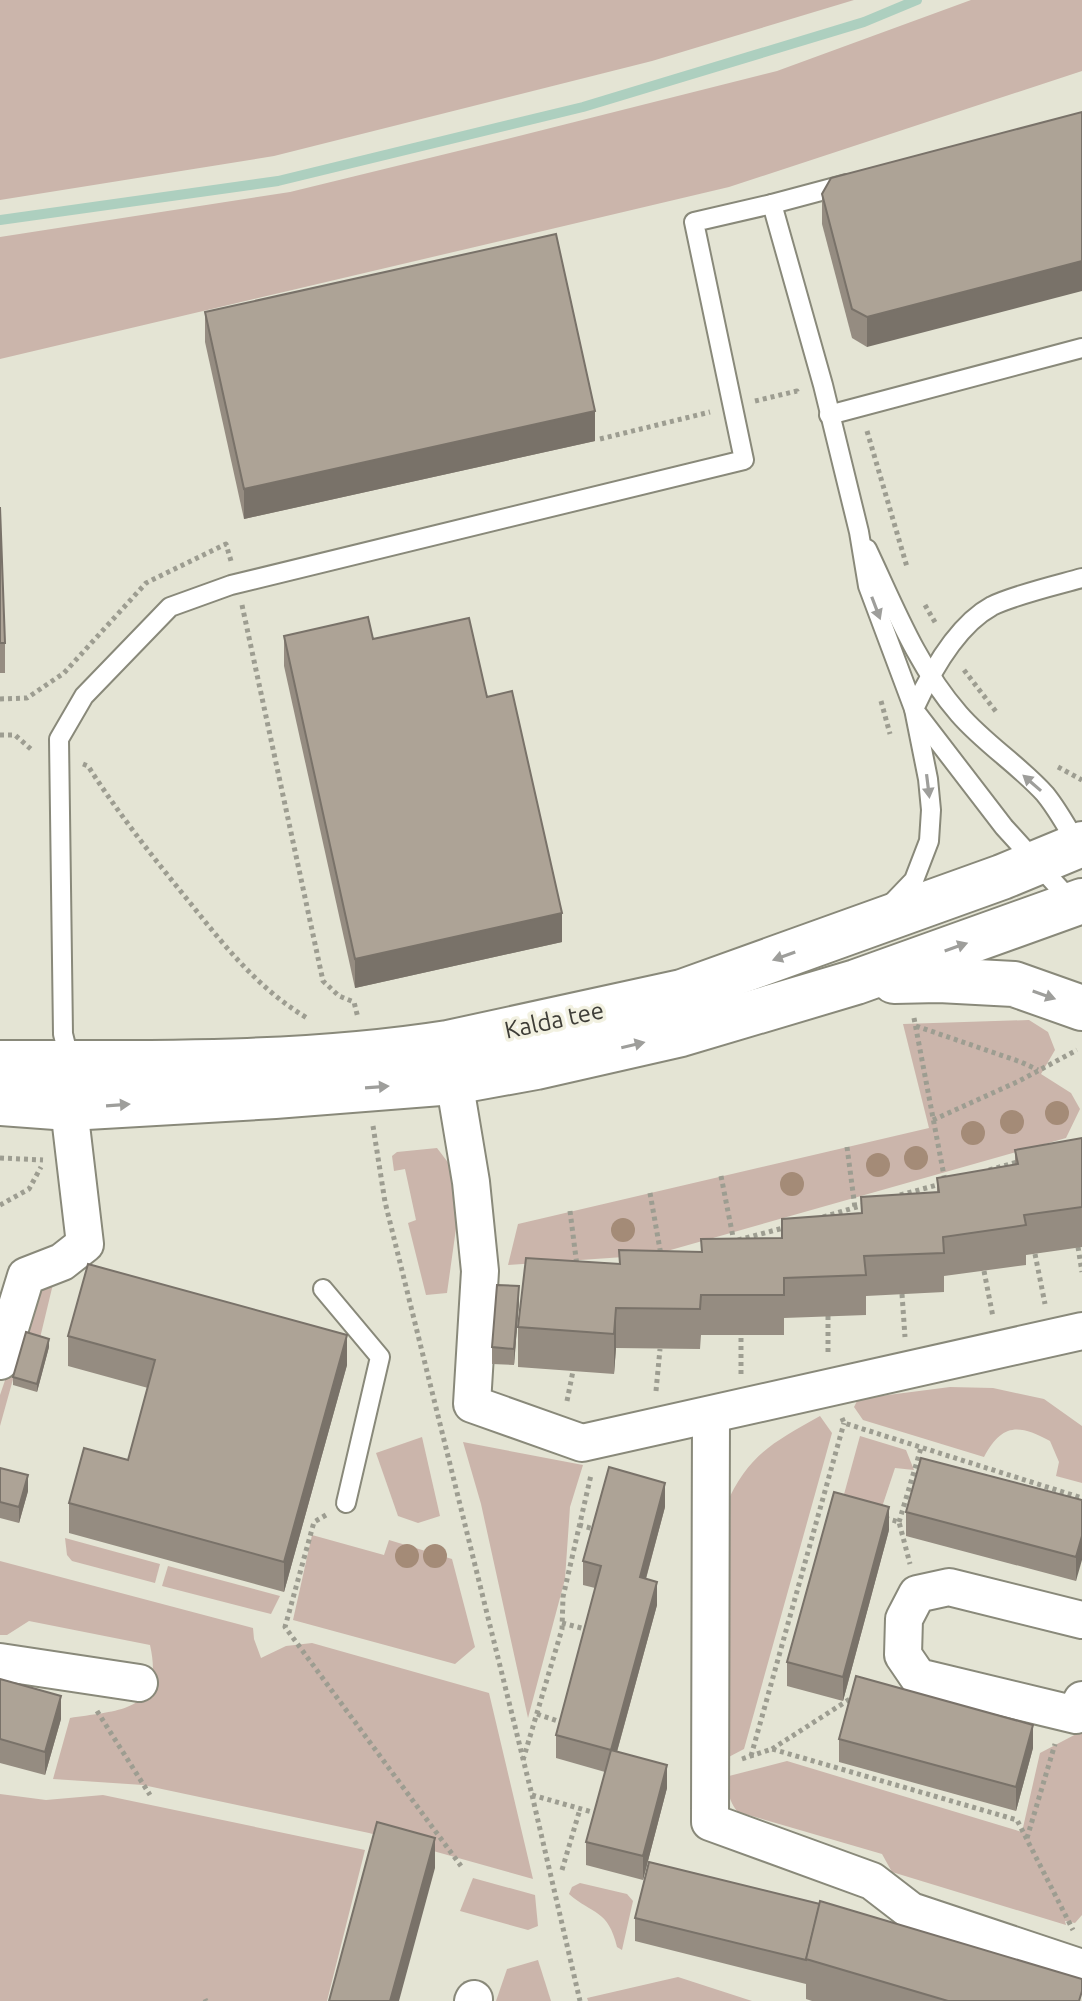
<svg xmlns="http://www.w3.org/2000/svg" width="1082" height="2001" font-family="Ubuntu,sans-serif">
  <rect width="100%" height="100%" fill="#e4e4d4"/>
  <g fill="#cbb5ab">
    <path d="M0,0h854l-202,61 -378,95 -274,44z"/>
    <path d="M971,0h111v71l-353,116 -729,172v-122l290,-45 213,-52 274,-69z"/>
    <path d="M1029,1020l19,12 7,18 -14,24 30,19 9,16 -14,29 -413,117 -145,10 10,-41 411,-96 -26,-104z"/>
    <path d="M437,1148l16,21 6,38 -12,86 -21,2 -18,-72 8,-3 -11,-51 -11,2 -2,-15 5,-4z"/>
    <path d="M53,1284l-13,54 -15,-2 -25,90v-31l32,-94 8,-15z"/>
    <path d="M950,1387l43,1 51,11 38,27v57l-26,-7 3,-14 -9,-21c-31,-17 -48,-18 -66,16l-121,-37 -9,-13 3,-6 8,-3z"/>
    <path d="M820,1416l12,17 -88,316 -21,11 2,-253c23,-52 47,-64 95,-91z"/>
    <path d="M860,1436l46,14 8,20 -19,-2 -14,42 -38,-12z"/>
    <path d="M422,1437l18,79 -22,7 -20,-7 -22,-63z"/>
    <path d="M463,1442l120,23 -13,42 -5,72 -37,139 -47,-214z"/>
    <path d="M312,1535l72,20 5,-15 63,19 23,88 -20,17 -162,-44z"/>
    <path d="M65,1538l95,26 -5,19 -83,-22 -5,-6z"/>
    <path d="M0,1561l253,67 1,11 7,19 25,-12 26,-3 177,50 44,186 -164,-46 -226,-48 -90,-6 17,-61c50,-8 95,-6 80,-73l-121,-24 -22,14h-7z"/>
    <path d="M168,1566l112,30 -9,18 -109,-28z"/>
    <path d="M1082,1731v184l-7,8 -10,-2 1,4 -174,-53 -10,-18 -144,-42c-8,-8 -13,-26 -9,-36l58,-15 235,71 18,-79z"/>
    <path d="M0,1794l46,6 57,-5 262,55 -38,151h-327z"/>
    <path d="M473,1878l62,17 3,31 -10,4 -68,-19z"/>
    <path d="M580,1883l47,11 6,7 -11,49 -5,-3c-9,-38 -24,-32 -48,-53l3,-7z"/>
    <path d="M538,1960l13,41h-55l11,-32z"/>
    <path d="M678,1977l74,24h-164l-1,-3z"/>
  </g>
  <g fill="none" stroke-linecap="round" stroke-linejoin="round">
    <path stroke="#adcfbf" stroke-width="10" d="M0,220l278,-39 305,-74 281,-85 53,-22"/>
    <g stroke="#89897a" stroke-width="22">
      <g id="service">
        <path d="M847,184l-75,20 51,181 36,147 9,54 46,123 14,70 3,31 -2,31 -15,39 -24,25"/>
        <path d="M829,415l253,-67"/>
        <path d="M867,549c27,57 50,117 92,165 26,30 61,52 86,80 13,16 23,34 33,52"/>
        <path d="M914,709c16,-35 43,-84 78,-103 22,-11 65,-21 90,-28"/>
        <path d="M918,715l86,112 68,75"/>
        <path d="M70,1062l-7,-28 -4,-295 25,-43 86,-89 61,-22 513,-125 -50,-238 78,-18"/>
        <path d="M323,1289l57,68 -34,146"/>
      </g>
    </g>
    <g stroke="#89897a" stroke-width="40">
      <g id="minor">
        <path d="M450,1056l21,126 9,89 -8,133 110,39 500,-112"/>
        <path d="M0,1361l26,-85 36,-14 23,-18 -16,-136 1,-26"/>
        <path d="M711,1416l-1,406 162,59 39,30 171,57"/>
        <path d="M1082,1620l-133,-33 -32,7 -13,25 -1,36 15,22 158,38 6,-15"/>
        <path d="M0,1662l139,21"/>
        <path d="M473,2001l1,-2"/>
      </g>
    </g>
    <g stroke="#89897a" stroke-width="48">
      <g id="tertiary">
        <path d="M894,981l45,-1 75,4 68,24"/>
        <path d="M0,1063c149,0 301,3 448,-20l234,-51 320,-115 80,-33"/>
        <path d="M0,1103l69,5 206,-12 178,-14 83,-15 145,-33 175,-52 226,-81"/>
      </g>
    </g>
    <g stroke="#9d9d91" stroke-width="5" stroke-dasharray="4 4" stroke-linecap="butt">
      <path d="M755,401l42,-10 1,3"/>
      <path d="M867,431l40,136"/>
      <path d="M600,439l110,-27"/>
      <path d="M242,605l81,376 16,15 15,6 4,16"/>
      <path d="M925,605l11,19"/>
      <path d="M964,670l33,43"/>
      <path d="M0,699l27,-1 37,-25 82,-90 80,-39 5,17"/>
      <path d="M881,701l9,33"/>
      <path d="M0,735h15l18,16"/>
      <path d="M83,764l5,2c30,47 64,90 99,133 36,45 70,89 120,119"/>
      <path d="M1058,767l24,13"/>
      <path d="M914,1018l31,163"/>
      <path d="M916,1026l105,36 17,8"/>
      <path d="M933,1120l86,-39 58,-31"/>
      <path d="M373,1126l12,76 147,593 48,206"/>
      <path d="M847,1147l8,61"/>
      <path d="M0,1158l43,2"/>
      <path d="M989,1170l32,-9"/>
      <path d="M721,1176l13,66"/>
      <path d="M650,1193l11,62"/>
      <path d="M900,1195l41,-11"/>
      <path d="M0,1205l29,-16 12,-22"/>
      <path d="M570,1211l7,55"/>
      <path d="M823,1217l44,-13"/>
      <path d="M738,1240l49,-13"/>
      <path d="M1078,1247l4,25"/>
      <path d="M1035,1254l10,50"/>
      <path d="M984,1271l9,46"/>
      <path d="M902,1294l3,43"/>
      <path d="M828,1316v39"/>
      <path d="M741,1374v-39"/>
      <path d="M656,1391l4,-42"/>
      <path d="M567,1401l6,-30"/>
      <path d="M842,1418l2,5 238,75"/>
      <path d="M326,1515l-12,7 -29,105 176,239"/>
      <path d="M885,1518l14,4 11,42"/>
      <path d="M899,1522l22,-74"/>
      <path d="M579,1525l19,5"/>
      <path d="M562,1623l27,7"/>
      <path d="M97,1711l53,84"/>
      <path d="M537,1714l27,9"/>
      <path d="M772,1749l81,-52"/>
      <path d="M751,1756l93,-333"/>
      <path d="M742,1759l30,-10 245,71 56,110"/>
      <path d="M523,1760l39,-131 1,-32 28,-122"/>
      <path d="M532,1795l67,19"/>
      <path d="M1027,1838l28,-94"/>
      <path d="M562,1870l18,-61"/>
      <path d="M205,1999l1,2"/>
    </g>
    <use href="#service" stroke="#fff" stroke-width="18"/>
    <use href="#minor" stroke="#fff" stroke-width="36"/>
    <use href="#tertiary" stroke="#fff" stroke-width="44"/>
  </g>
  <g fill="#a48b77">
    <circle cx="1057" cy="1113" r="12"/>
    <circle cx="1012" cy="1122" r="12"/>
    <circle cx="973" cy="1133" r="12"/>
    <circle cx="916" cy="1158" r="12"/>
    <circle cx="878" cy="1165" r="12"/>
    <circle cx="792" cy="1184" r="12"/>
    <circle cx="623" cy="1230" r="12"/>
    <circle cx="407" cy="1556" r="12"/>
    <circle cx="435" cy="1556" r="12"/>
  </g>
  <g fill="#958c81">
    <path d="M1082,112l-215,235 -15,-9 -30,-114v-30z"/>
    <path d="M205,312l390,129 -351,78 -39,-177z"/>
    <path d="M0,507l5,136v30h-5z"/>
    <path d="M284,636l89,3 114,58 75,245 -207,46 -71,-322z"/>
    <path d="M1082,1138v109l-56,8v10l-82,11v16l-78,4v19l-82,3v17h-83l-1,14 -84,-1 -2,26 -96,-7v-40l183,-75v-13l81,-1v-19l79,-6v-16l76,-4v-15l78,-13v-15z"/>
    <path d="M519,1302l-5,63 -22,-1v-17z"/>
    <path d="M68,1336l279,29 -63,227 -215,-59v-30l59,-43 20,-72 -80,-22z"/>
    <path d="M49,1347l-12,45 -24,-7v-8z"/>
    <path d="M0,1468l28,23 -9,32 -19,-5z"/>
    <path d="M1082,1500l-6,81 -170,-45v-24z"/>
    <path d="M665,1507l-19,72 11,26 -40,147 50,36 -24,92 -57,-15v-23l19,-70 -49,-14v-23l39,-147 -12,-3v-24z"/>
    <path d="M889,1530l-46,171 -56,-15v-24z"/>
    <path d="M0,1679l61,40 -16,56 -45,-12z"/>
    <path d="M839,1739l194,9 -17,63 -177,-49z"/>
    <path d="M635,1918l447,83h-270l-6,-2v-15l-171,-43z"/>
  </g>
  <g fill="#797269">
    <path d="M1082,261v30l-215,56v-30z"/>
    <path d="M595,411v30l-351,78v-30z"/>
    <path d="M562,913v29l-207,46v-29z"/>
    <path d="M519,1286v16l-5,63v-16z"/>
    <path d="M616,1308v40l-2,26v-40z"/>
    <path d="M347,1335v30l-63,227v-30z"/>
    <path d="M49,1339v8l-12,45v-8z"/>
    <path d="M28,1475v16l-9,32v-16z"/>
    <path d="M665,1483v24l-25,93v-23z"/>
    <path d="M889,1507v23l-46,171v-24z"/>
    <path d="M1082,1536v24l-6,21v-24z"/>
    <path d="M657,1582v23l-46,168v-23z"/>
    <path d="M61,1696v23l-16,56v-23z"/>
    <path d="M1033,1725v23l-17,63v-24z"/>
    <path d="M667,1765v23l-24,92v-24z"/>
    <path d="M435,1838v30l-36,133h-9z"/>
  </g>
  <g fill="#ada396" stroke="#797269" stroke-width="2">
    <path d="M1082,112v149l-215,56 -15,-8 -30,-115 9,-16z"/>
    <path d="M556,234l39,177 -351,78 -39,-177z"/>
    <path d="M0,507l5,136h-5z"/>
    <path d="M368,617l5,22 96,-21 18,79 25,-6 50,222 -207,46 -71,-323z"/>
    <path d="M1082,1138v69l-58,8 2,10 -83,12 1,16 -80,3 2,19 -82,3v17h-83l-1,14 -84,-1 -2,26 -96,-7 8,-69 94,6 -1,-14 83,2 -1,-13 81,-1v-19l80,-6 -1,-16 78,-5 -2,-14 81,-14 -3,-14z"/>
    <path d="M88,1264l259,71 -63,227 -215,-59 15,-55 44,12 27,-100 -87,-24z"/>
    <path d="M497,1285l22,1 -5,63 -22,-2z"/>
    <path d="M26,1332l23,7 -12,45 -24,-7z"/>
    <path d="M921,1458l161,42v36l-6,21 -170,-45z"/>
    <path d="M609,1467l56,16 -25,94 17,5 -46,168 -55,-15 45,-169 -18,-5z"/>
    <path d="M0,1468l28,7 -9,32 -19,-5z"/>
    <path d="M834,1492l55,15 -46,170 -56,-15z"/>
    <path d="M856,1676l177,49 -17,62 -177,-48z"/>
    <path d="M0,1679l61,17 -16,56 -45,-13z"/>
    <path d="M611,1750l56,15 -24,91 -57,-14z"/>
    <path d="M377,1822l58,16 -45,163h-61z"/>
    <path d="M649,1862l171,42 -14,56 -171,-42z"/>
    <path d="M820,1901l262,78v12l-3,10h-131l-142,-42z"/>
  </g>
  <defs><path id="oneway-solid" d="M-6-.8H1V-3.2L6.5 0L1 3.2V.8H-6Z" transform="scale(2)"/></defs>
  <g fill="#9e9e9b">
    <use href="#oneway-solid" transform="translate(876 608) rotate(69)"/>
    <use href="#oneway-solid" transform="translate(1032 783) rotate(-139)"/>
    <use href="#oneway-solid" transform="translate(928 786) rotate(83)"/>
    <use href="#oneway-solid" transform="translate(956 947) rotate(-19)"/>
    <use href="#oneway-solid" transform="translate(784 956) rotate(160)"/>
    <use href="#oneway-solid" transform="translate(1044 995) rotate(19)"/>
    <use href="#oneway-solid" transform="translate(633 1045) rotate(-13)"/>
    <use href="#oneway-solid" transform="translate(377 1087) rotate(-4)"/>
    <use href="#oneway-solid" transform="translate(118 1105) rotate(-4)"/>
  </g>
  <g text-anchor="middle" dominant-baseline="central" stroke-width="7" stroke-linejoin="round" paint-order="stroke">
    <g font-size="24" fill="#3e3d37" stroke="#f2f1e1">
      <text transform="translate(554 1020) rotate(-12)">Kalda tee</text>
    </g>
  </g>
</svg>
